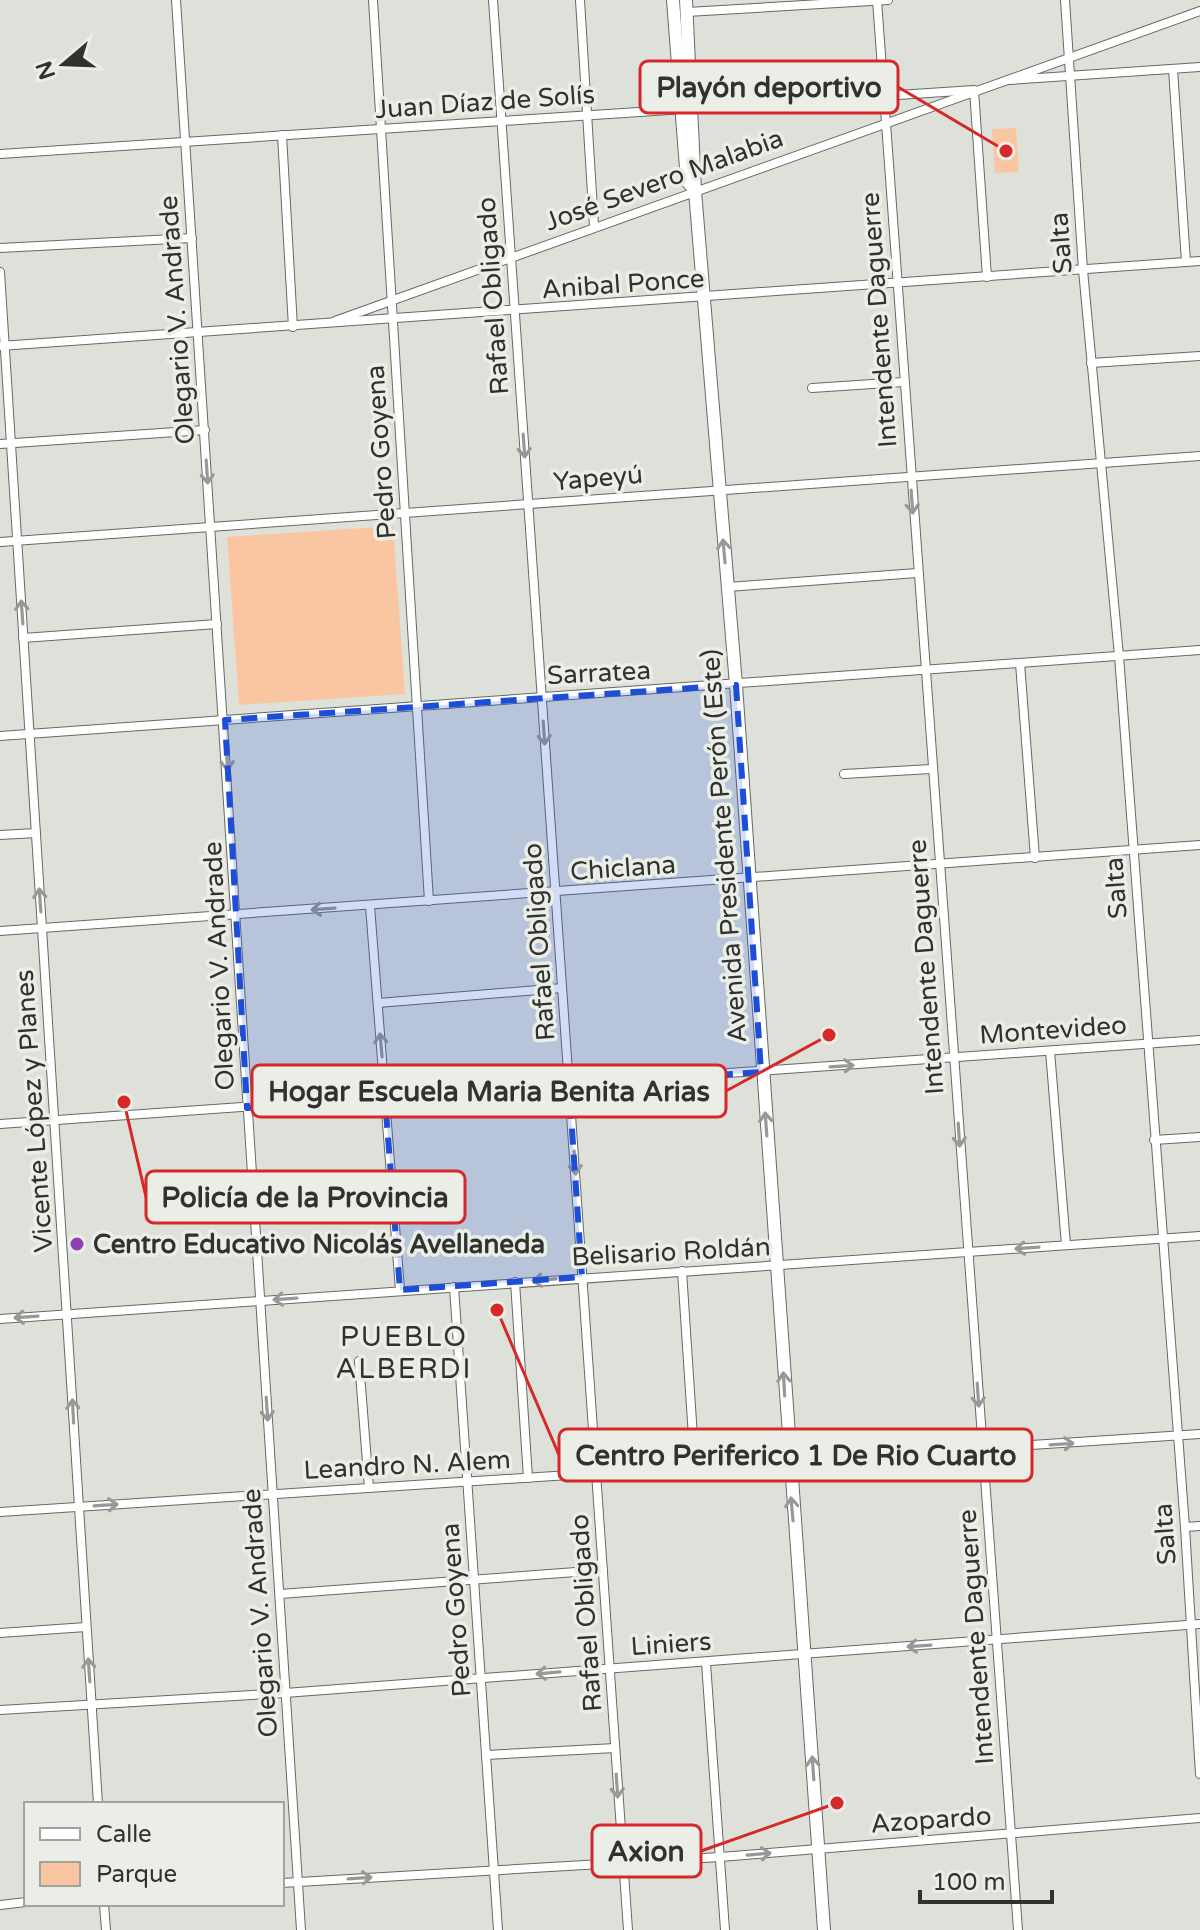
<svg xmlns="http://www.w3.org/2000/svg" width="1200" height="1930" font-family="'Varela Round',sans-serif">
  <rect width="100%" height="100%" fill="#dee1da"/>
  <g fill="#fac6a1">
    <path d="M1016,128l3,44 -24,1 -3,-44z"/>
    <path d="M393,526l12,168 -166,11 -12,-168z"/>
  </g>
  <g fill="none" stroke-linecap="round" stroke-linejoin="round">
    <g stroke="#676963" stroke-width="10">
      <g id="minor">
        <path d="M176,0l125,1930"/>
        <path d="M373,0l56,901"/>
        <path d="M493,0l135,1930"/>
        <path d="M580,0l14,226"/>
        <path d="M877,0l141,1930"/>
        <path d="M1065,0l18,270 36,386 66,871 15,247"/>
        <path d="M687,12l201,-12"/>
        <path d="M1173,69l13,193"/>
        <path d="M1009,80l191,-13"/>
        <path d="M282,135l11,192"/>
        <path d="M0,154l974,-64 13,187"/>
        <path d="M0,248l192,-10"/>
        <path d="M0,272l98,1532"/>
        <path d="M335,321l865,-310"/>
        <path d="M0,346l1200,-85"/>
        <path d="M1091,363l109,-7"/>
        <path d="M812,388l91,-6"/>
        <path d="M0,444l205,-14"/>
        <path d="M0,542l1200,-86"/>
        <path d="M728,587l189,-14"/>
        <path d="M23,638l194,-14"/>
        <path d="M1020,663l15,195"/>
        <path d="M0,736l1200,-86"/>
        <path d="M844,774l87,-5"/>
        <path d="M0,835l36,-2"/>
        <path d="M370,906l30,384"/>
        <path d="M0,931l1200,-86"/>
        <path d="M378,1003l184,-15"/>
        <path d="M1050,1051l16,194"/>
        <path d="M0,1124l1200,-84"/>
        <path d="M1154,1140l46,-3"/>
        <path d="M682,1271l13,196"/>
        <path d="M515,1282l13,196"/>
        <path d="M454,1287l44,643"/>
        <path d="M0,1319l1200,-83"/>
        <path d="M359,1361l10,127"/>
        <path d="M0,1512l1200,-78"/>
        <path d="M1185,1527l15,-1"/>
        <path d="M280,1594l323,-24"/>
        <path d="M0,1633l86,-6"/>
        <path d="M706,1663l19,267"/>
        <path d="M0,1710l285,-17 915,-69"/>
        <path d="M486,1755l129,-7"/>
        <path d="M282,1883l438,-26 480,-39"/>
        <path d="M104,1904l2,26"/>
        <path d="M0,1905l26,-3"/>
      </g>
    </g>
    <g stroke="#676963" stroke-width="14">
      <g id="secondary">
        <path d="M673,0l14,181 8,10"/>
        <path d="M686,0l9,191 41,494 88,1245"/>
      </g>
    </g>
    <use href="#minor" stroke="#fff" stroke-width="8"/>
    <use href="#secondary" stroke="#fff" stroke-width="12"/>
  </g>
  <defs><path id="oneway-shaft" d="M-6 0H5M1.5-3L5.5 0L1.5 3" fill="none" stroke-width="1.6" stroke-linecap="round" stroke-linejoin="round" transform="scale(2)"/></defs>
  <g stroke="#989898">
    <use href="#oneway-shaft" transform="translate(524 446) rotate(86)"/>
    <use href="#oneway-shaft" transform="translate(207 472) rotate(86)"/>
    <use href="#oneway-shaft" transform="translate(912 502) rotate(86)"/>
    <use href="#oneway-shaft" transform="translate(724 551) rotate(-95)"/>
    <use href="#oneway-shaft" transform="translate(22 612) rotate(-94)"/>
    <use href="#oneway-shaft" transform="translate(544 733) rotate(86)"/>
    <use href="#oneway-shaft" transform="translate(227 759) rotate(87)"/>
    <use href="#oneway-shaft" transform="translate(40 900) rotate(-94)"/>
    <use href="#oneway-shaft" transform="translate(323 909) rotate(176)"/>
    <use href="#oneway-shaft" transform="translate(381 1045) rotate(-95)"/>
    <use href="#oneway-shaft" transform="translate(842 1066) rotate(-4)"/>
    <use href="#oneway-shaft" transform="translate(766 1124) rotate(-94)"/>
    <use href="#oneway-shaft" transform="translate(959 1135) rotate(86)"/>
    <use href="#oneway-shaft" transform="translate(575 1163) rotate(86)"/>
    <use href="#oneway-shaft" transform="translate(1027 1248) rotate(176)"/>
    <use href="#oneway-shaft" transform="translate(544 1280) rotate(175)"/>
    <use href="#oneway-shaft" transform="translate(285 1299) rotate(176)"/>
    <use href="#oneway-shaft" transform="translate(26 1317) rotate(176)"/>
    <use href="#oneway-shaft" transform="translate(784 1384) rotate(-93)"/>
    <use href="#oneway-shaft" transform="translate(978 1395) rotate(86)"/>
    <use href="#oneway-shaft" transform="translate(267 1409) rotate(86)"/>
    <use href="#oneway-shaft" transform="translate(73 1411) rotate(-93)"/>
    <use href="#oneway-shaft" transform="translate(1062 1444) rotate(-4)"/>
    <use href="#oneway-shaft" transform="translate(106 1505) rotate(-4)"/>
    <use href="#oneway-shaft" transform="translate(792 1509) rotate(-95)"/>
    <use href="#oneway-shaft" transform="translate(919 1646) rotate(176)"/>
    <use href="#oneway-shaft" transform="translate(89 1670) rotate(-94)"/>
    <use href="#oneway-shaft" transform="translate(548 1673) rotate(175)"/>
    <use href="#oneway-shaft" transform="translate(813 1768) rotate(-94)"/>
    <use href="#oneway-shaft" transform="translate(617 1786) rotate(86)"/>
    <use href="#oneway-shaft" transform="translate(759 1854) rotate(-5)"/>
    <use href="#oneway-shaft" transform="translate(360 1878) rotate(-4)"/>
  </g>
  <path fill="#1d4ed8" fill-opacity="0.2" stroke="#1d4ed8" stroke-width="6" stroke-dasharray="16 10" stroke-linejoin="round" d="M736,685l25,387 -192,13 13,192 -182,13 -15,-191 -138,9 -22,-388z"/>
  <circle fill="#8f41b2" stroke="#ebeee7" stroke-width="3" cx="77" cy="1244" r="8"/>
  <g text-anchor="middle" dominant-baseline="central" stroke-width="7" stroke-linejoin="round" paint-order="stroke">
    <g font-size="26" fill="#313230" stroke="#ebeee7">
      <text transform="translate(485 102) rotate(-4)">Juan Díaz de Solís</text>
      <text transform="translate(664 180) rotate(-20)">José Severo Malabia</text>
      <text transform="translate(1061 243) rotate(-94)">Salta</text>
      <text transform="translate(623 284) rotate(-4)">Anibal Ponce</text>
      <text transform="translate(493 296) rotate(-94)">Rafael Obligado</text>
      <text transform="translate(177 320) rotate(-94)">Olegario V. Andrade</text>
      <text transform="translate(879 320) rotate(-94)">Intendente Daguerre</text>
      <text transform="translate(381 452) rotate(-94)">Pedro Goyena</text>
      <text transform="translate(598 478) rotate(-5)">Yapeyú</text>
      <text transform="translate(599 673) rotate(-3)">Sarratea</text>
      <text transform="translate(724 846) rotate(-94)">Avenida Presidente Perón (Este)</text>
      <text transform="translate(623 868) rotate(-4)">Chiclana</text>
      <text transform="translate(1116 888) rotate(-94)">Salta</text>
      <text transform="translate(539 942) rotate(-94)">Rafael Obligado</text>
      <text transform="translate(219 966) rotate(-93)">Olegario V. Andrade</text>
      <text transform="translate(926 967) rotate(-94)">Intendente Daguerre</text>
      <text transform="translate(1053 1030) rotate(-4)">Montevideo</text>
      <text transform="translate(34 1111) rotate(-94)">Vicente López y Planes</text>
      <text transform="translate(671 1252) rotate(-3)">Belisario Roldán</text>
      <text transform="translate(407 1465) rotate(-3)">Leandro N. Alem</text>
      <text transform="translate(1165 1534) rotate(-94)">Salta</text>
      <text transform="translate(456 1610) rotate(-94)">Pedro Goyena</text>
      <text transform="translate(260 1613) rotate(-94)">Olegario V. Andrade</text>
      <text transform="translate(586 1613) rotate(-94)">Rafael Obligado</text>
      <text transform="translate(976 1637) rotate(-94)">Intendente Daguerre</text>
      <text transform="translate(671 1644) rotate(-4)">Liniers</text>
      <text transform="translate(931 1820) rotate(-4)">Azopardo</text>
    </g>
    <g font-size="26" font-weight="bold" fill="#313230" stroke="#ebeee7" text-anchor="start">
      <text x="93" y="1244">Centro Educativo Nicolás Avellaneda</text>
    </g>
    <g font-size="28" letter-spacing="2" fill="#313230" stroke="#ebeee7">
      <text x="404" y="1337">PUEBLO<tspan x="404" dy="32">ALBERDI</tspan></text>
    </g>
  </g>
  <path fill="none" stroke="#d62828" stroke-width="3" d="M1006 151L898 87M829 1035L726 1091M124 1102L146 1197M497 1310L559 1455M837 1803L701 1851"/>
  <g fill="#d62828" stroke="#ebeee7" stroke-width="3">
    <circle cx="1006" cy="151" r="8"/>
    <circle cx="829" cy="1035" r="8"/>
    <circle cx="124" cy="1102" r="8"/>
    <circle cx="497" cy="1310" r="8"/>
    <circle cx="837" cy="1803" r="8"/>
  </g>
  <g fill="#ebeee7" stroke="#d62828" stroke-width="3">
    <rect x="640" y="61" width="258" height="52" rx="8"/>
    <rect x="252" y="1065" width="474" height="52" rx="8"/>
    <rect x="146" y="1171" width="319" height="52" rx="8"/>
    <rect x="559" y="1429" width="473" height="52" rx="8"/>
    <rect x="592" y="1825" width="109" height="52" rx="8"/>
  </g>
  <g font-size="28" text-anchor="middle" font-weight="bold" fill="#313230">
    <text x="769" y="97">Playón deportivo</text>
    <text x="489" y="1101">Hogar Escuela Maria Benita Arias</text>
    <text x="305" y="1207">Policía de la Provincia</text>
    <text x="796" y="1465">Centro Periferico 1 De Rio Cuarto</text>
    <text x="646" y="1861">Axion</text>
  </g>
  <rect x="24" y="1802" width="260" height="104" fill="#ebeee7" stroke="#a1a39e" stroke-width="2"/>
  <rect x="40" y="1828" width="40" height="12" fill="#ffffff" stroke="#a1a39e" stroke-width="2"/>
  <text x="96" y="1842" font-size="24" fill="#313230">Calle</text>
  <rect x="40" y="1862" width="40" height="24" fill="#fac6a1" stroke="#a1a39e" stroke-width="2"/>
  <text x="96" y="1882" font-size="24" fill="#313230">Parque</text>
  <g transform="translate(64 64) rotate(251)" stroke="#ebeee7" stroke-width="6" paint-order="stroke">
  <path d="M0-6L14 30L0 20L-14 30Z" fill="#313230"/>
  <text y="-12" font-size="22" font-weight="bold" text-anchor="middle" fill="#313230">N</text>
  </g>
  <path d="M920 1890v12h132v-12" fill="none" stroke="#313230" stroke-width="4"/>
  <text x="932" y="1890" font-size="24" fill="#313230" stroke="#ebeee7" stroke-width="6" paint-order="stroke">100 m</text>
</svg>
